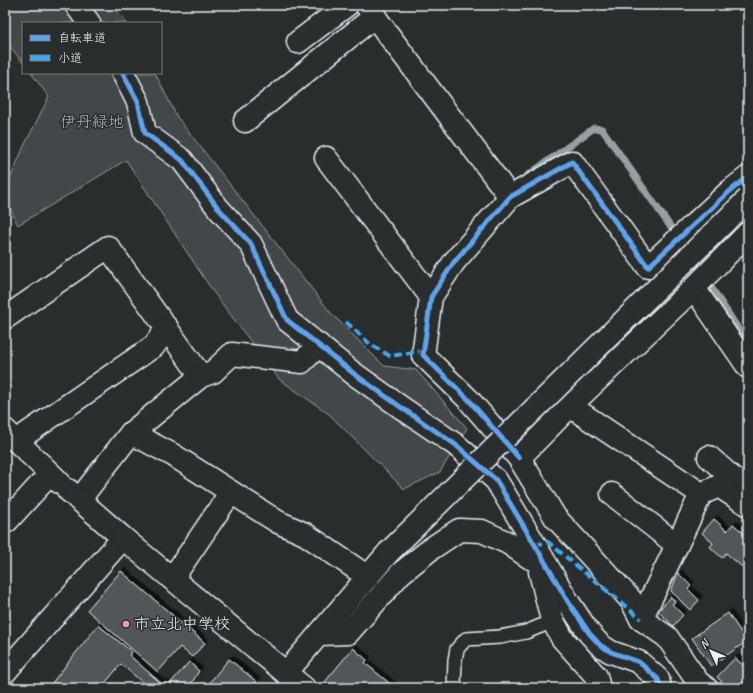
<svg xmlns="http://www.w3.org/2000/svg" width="753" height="693" font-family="Caveat,'Klee One',sans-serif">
  <defs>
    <filter id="shadow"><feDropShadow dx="3.5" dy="-3.5" stdDeviation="0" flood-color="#0009"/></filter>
  </defs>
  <rect width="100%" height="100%" fill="#2a2d2e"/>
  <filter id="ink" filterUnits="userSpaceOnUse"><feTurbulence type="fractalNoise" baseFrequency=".025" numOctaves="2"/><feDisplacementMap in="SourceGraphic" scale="8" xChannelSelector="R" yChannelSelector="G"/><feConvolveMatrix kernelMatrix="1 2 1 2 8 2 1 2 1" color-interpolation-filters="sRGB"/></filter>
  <g filter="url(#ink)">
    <g fill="#424648" stroke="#959ca0">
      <path d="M5,5h107l15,18h-104v40l-18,-23z"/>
      <path d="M31,73h124l22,44 153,195 54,54 32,4 51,58 -27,44 -36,17 -75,-75 -50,-35 -65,-86 -88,-133 -108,65 -13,-27v-7l19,-45 25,-49z"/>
    </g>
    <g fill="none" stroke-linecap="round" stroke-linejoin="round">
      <g stroke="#989fa3" stroke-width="7">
        <path d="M528,175l66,-47 8,1 75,107"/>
        <path d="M692,258l56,86"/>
      </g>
    </g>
    <g fill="#535759" stroke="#e8f1f8" filter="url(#shadow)">
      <path d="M714,519l13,12 6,-7 15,13v35l-22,-19 -4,5 -12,-11 3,-4 -11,-10z"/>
      <path d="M121,571l84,72 -13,14 -12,-10 -22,25 -71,-62z"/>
      <path d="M678,573l13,13 -3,3 11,11 -9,10 -19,-19z"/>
      <path d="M671,597l4,5 -3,2 11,11 -10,11 -15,-15z"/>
      <path d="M728,613l19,28 -36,25 -19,-28z"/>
      <path d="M98,625l34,27 -3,3 34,30 2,-2 3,3 21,-24 10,9 -9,15 2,2h-43l-28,-24 -20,24h-53z"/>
      <path d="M353,648l14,12 -2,3 30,25h-65l-6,-5z"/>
      <path d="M735,658l13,12v9l-9,9h-11l-11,-11z"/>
      <path d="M229,659l28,23 -5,6h-47z"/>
    </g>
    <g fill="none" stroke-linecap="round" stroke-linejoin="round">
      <g stroke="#e8f1f8" stroke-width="16">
        <path id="lane" d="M454,688l1,-28 2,-11 9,-10 34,-2 26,-5 27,-11"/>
      </g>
      <g stroke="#e8f1f8" stroke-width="25">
        <g id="street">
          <path d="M76,5l13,18"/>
          <path d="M366,5l144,192"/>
          <path d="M298,42l49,-37"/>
          <path d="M123,73l15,29 7,31 37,27 36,48 33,36 36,76 66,53 49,35 54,37 40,35 39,65 32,55 22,33 11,12 11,7 28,10 19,17 2,9"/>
          <path d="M245,121l130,-105"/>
          <path d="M326,158l105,139"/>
          <path d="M694,288l54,79"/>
          <path d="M5,318l103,-71 93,129 -70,57 -52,67"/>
          <path d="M201,376l12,-4 19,-18 70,8 17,-17"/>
          <path d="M570,406l131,88"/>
          <path d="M131,433l42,22 105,67 27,12 63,43"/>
          <path d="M16,441l138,-95 13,-18"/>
          <path d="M709,457l26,23 -7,12"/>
          <path d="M519,458l-51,-59 -45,-44 8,-58 23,-35 56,-65 62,-35 76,105 82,-76 18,-14"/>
          <path d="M612,494l65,51"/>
          <path d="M7,521l43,-47"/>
          <path d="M172,579l59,-87"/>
          <path d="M641,619l-10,-19 -76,-83 -36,-59 51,-52 124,-118 54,-55"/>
          <path d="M320,634l28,-1 53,-60 31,-25 27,-18 23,1 26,12 22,15 15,5 -5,9 11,44 2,5 9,17 34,38 3,12"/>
          <path d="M5,672l118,-134 -55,-48"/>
          <path d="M706,688l-8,-6 -31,-45 -26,-18 36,-74 24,-51 18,-8 29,19"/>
        </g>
      </g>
      <g stroke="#e8f1f8" stroke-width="25">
        <g id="secondary">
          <path d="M5,430l54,52"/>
          <path d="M123,538l181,150"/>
          <path d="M286,673l102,-120"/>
        </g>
      </g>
      <use href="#lane" stroke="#2a2d2e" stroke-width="13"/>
      <use href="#street" stroke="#2a2d2e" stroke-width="22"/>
      <use href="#secondary" stroke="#2a2d2e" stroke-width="22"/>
      <g stroke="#e8f1f8" stroke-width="25" stroke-linecap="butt">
        <path id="secondary-bridge" d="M388,553l360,-354"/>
      </g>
      <use href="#secondary-bridge" stroke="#2a2d2e" stroke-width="22"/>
      <g stroke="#3fa9f5" stroke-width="4" stroke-dasharray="8 4" stroke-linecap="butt">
        <path d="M346,322l24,22 20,12 33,-5"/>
        <path d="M535,545l13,-3 93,77"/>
      </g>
      <g stroke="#2a2d2e" stroke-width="8">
        <g id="cycleway">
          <path d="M123,73l15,29 7,31 37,27 36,48 33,36 36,76 66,53 49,35 54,37 40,35 39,65 32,55 22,33 11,12 11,7 28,10 19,17 2,9"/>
          <path d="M519,458l-51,-59 -45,-44 8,-58 23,-35 56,-65 62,-35 76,105 82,-76 18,-14"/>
        </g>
      </g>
      <use href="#cycleway" stroke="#60a3ed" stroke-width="5"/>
    </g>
  </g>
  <circle fill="#ff9aa2" stroke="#2a2d2e" stroke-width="1.5" cx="126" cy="624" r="4"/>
  <g text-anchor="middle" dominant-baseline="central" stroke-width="3" stroke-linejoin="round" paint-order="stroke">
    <g font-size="16" fill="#aeb5ba" stroke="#2a2d2e">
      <text x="92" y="122">伊丹緑地</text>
    </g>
    <g font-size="16" fill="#e8f1f8" stroke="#2a2d2e" text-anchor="start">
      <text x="134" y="624">市立北中学校</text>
    </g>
  </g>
  <rect width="753" height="693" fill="none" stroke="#2a2d2e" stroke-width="20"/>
  <rect x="10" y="10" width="733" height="673" fill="none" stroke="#e8f1f8" stroke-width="1.5" filter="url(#ink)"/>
  <rect x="22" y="22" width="140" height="52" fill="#2a2d2e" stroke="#767b7f"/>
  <rect x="30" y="35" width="20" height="6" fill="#60a3ed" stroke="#767b7f"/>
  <text x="58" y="42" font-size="12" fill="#e8f1f8">自転車道</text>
  <rect x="30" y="55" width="20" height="6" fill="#3fa9f5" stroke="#767b7f"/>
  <text x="58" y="62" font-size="12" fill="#e8f1f8">小道</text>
  <g transform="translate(711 651) rotate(314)" stroke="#2a2d2e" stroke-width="3" paint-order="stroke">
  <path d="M0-3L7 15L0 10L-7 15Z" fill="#e8f1f8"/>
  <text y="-6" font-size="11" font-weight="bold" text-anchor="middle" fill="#e8f1f8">N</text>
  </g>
</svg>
